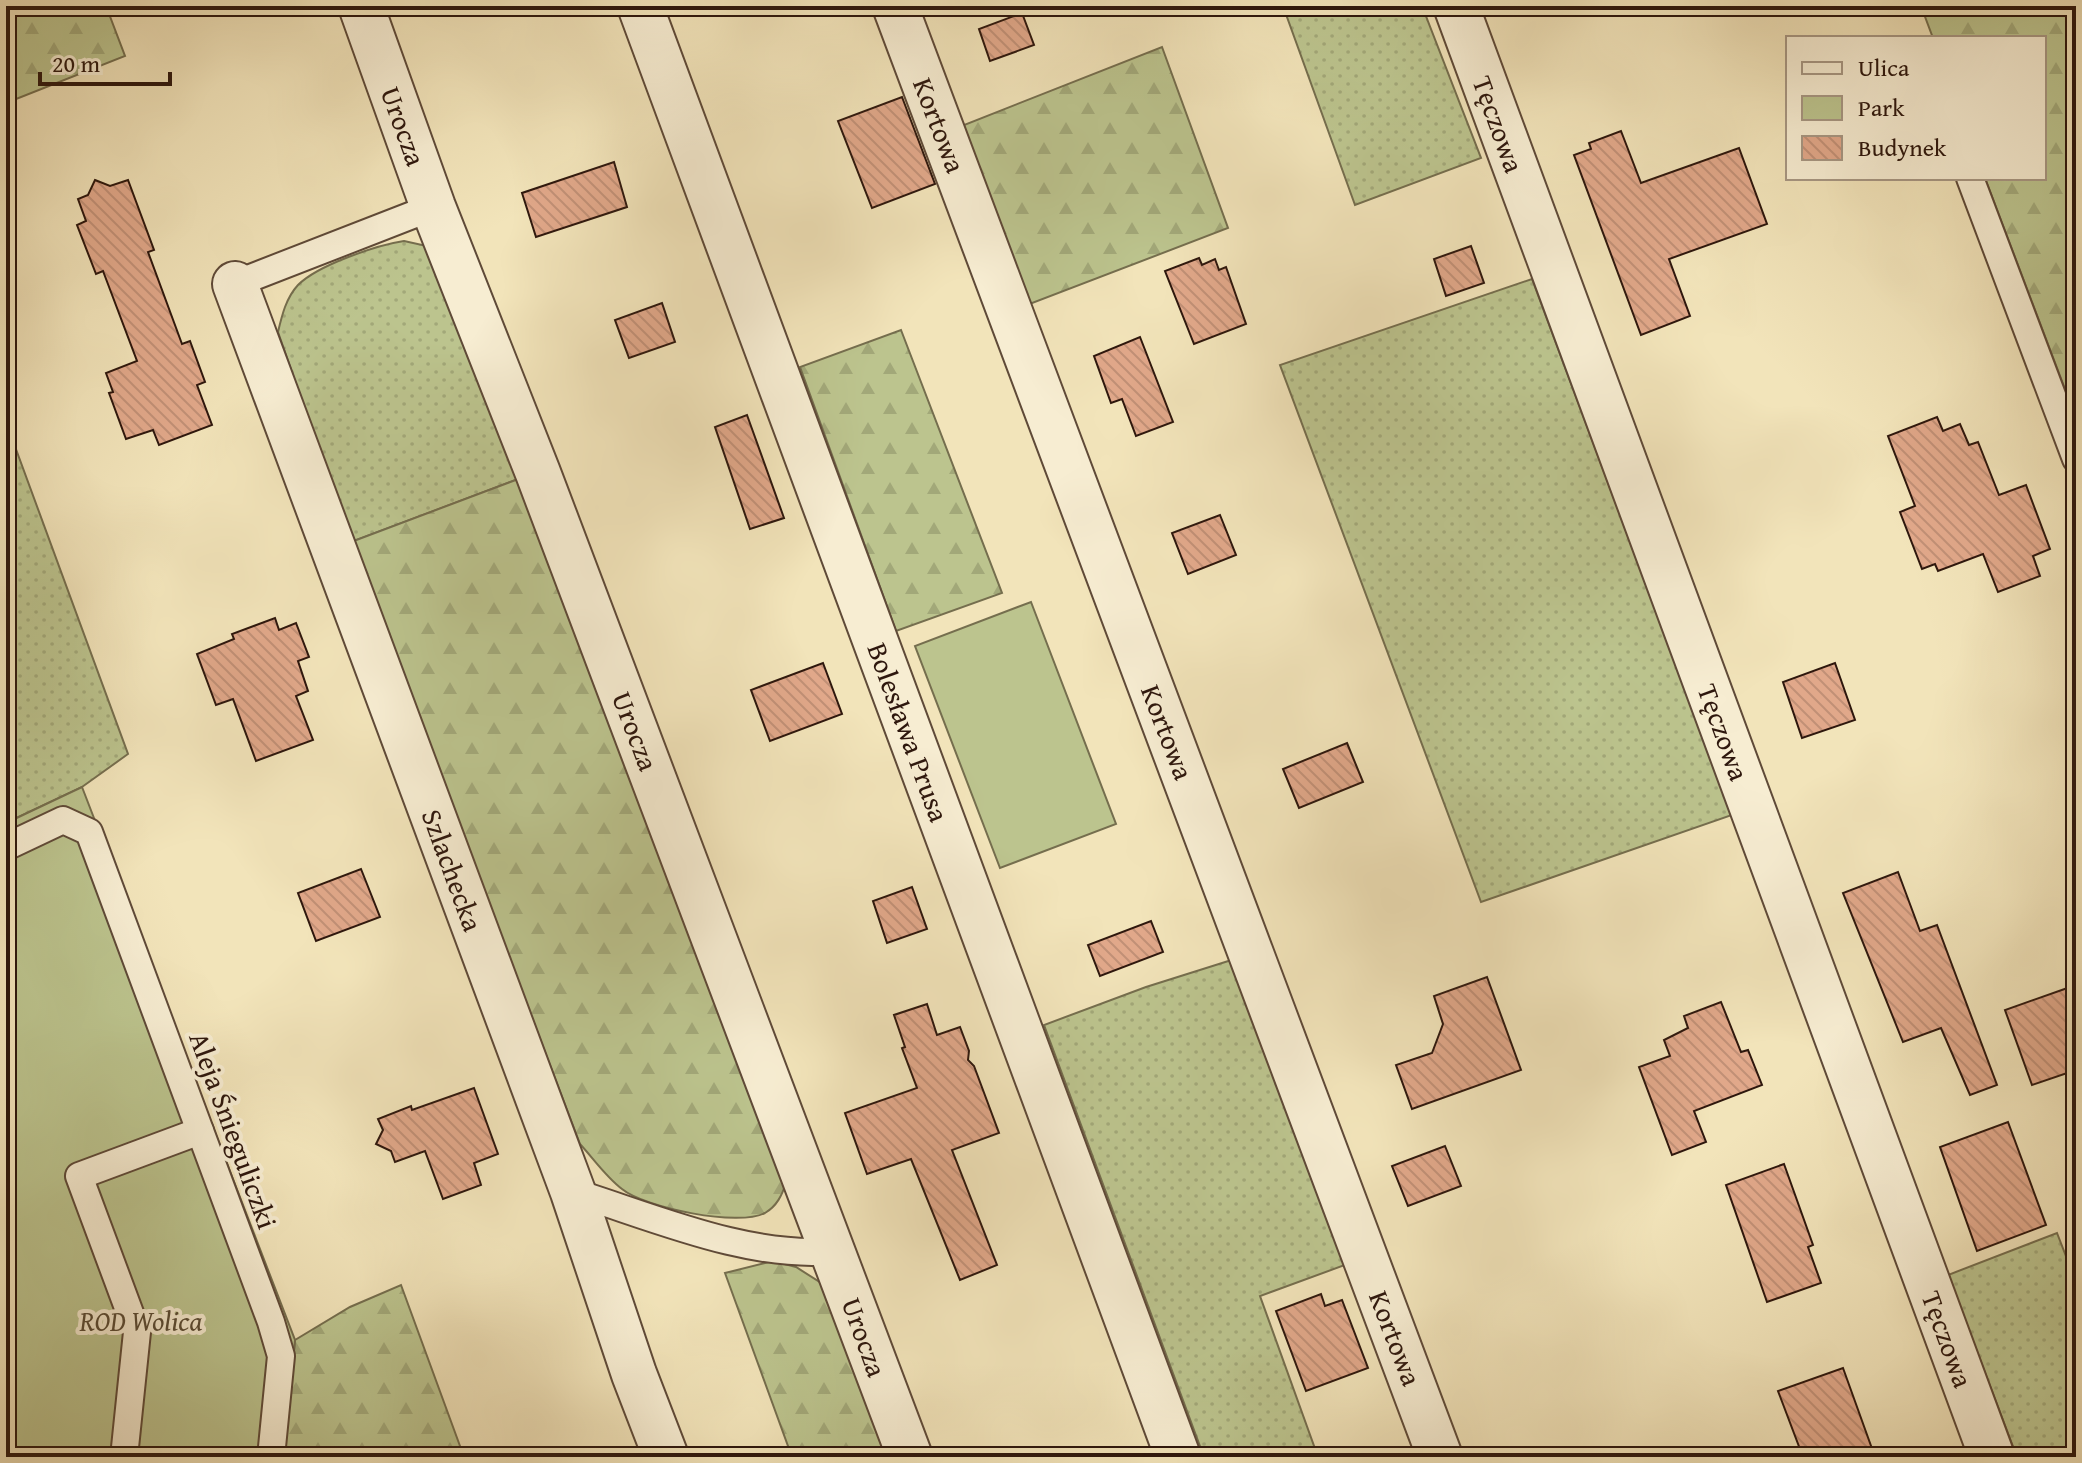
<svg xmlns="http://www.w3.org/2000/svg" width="2082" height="1463" font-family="'Gentium Book Plus',serif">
  <defs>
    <pattern id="grass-dots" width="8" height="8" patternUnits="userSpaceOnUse" patternTransform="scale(2)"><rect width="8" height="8" fill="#bcc48e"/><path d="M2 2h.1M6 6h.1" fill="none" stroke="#a2a879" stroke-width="1.8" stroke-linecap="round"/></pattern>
    <pattern id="forest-firs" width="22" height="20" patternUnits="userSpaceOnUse" patternTransform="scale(2)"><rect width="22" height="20" fill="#bcc48e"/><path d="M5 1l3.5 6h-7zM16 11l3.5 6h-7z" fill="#a2a879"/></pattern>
    <pattern id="building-back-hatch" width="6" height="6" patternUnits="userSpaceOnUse" patternTransform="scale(2)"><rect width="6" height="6" fill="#e1a88a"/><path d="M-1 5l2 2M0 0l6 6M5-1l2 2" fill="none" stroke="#c19076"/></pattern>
  </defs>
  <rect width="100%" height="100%" fill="#f2e4ba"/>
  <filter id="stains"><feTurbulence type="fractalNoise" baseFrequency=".0025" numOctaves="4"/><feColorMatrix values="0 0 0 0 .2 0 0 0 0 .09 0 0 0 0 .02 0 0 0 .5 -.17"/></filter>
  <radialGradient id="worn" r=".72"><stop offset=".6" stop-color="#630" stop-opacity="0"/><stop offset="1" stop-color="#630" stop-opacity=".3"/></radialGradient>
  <g fill="url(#grass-dots)" stroke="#756e4e" stroke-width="2">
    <path d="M1283,6h139l59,152 -126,47z"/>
    <path d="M404,241l32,7 93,227 -178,67 -73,-210c4,-17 8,-34 20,-47 20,-20 79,-40 106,-44z"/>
    <path d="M1532,279l200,536 -251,87 -201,-537z"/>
    <path d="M6,422l122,332 -46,33 -76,36z"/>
    <path d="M1241,957l112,305 -93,34 58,161h-114l-160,-432 102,-38z"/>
    <path d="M2057,1233l19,49v175h-59l-69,-182z"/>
  </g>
  <g fill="url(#forest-firs)" stroke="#756e4e" stroke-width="2">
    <path d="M6,6h100l19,50 -119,47z"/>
    <path d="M1921,6h155v412l-91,-240h59v-140h-111z"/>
    <path d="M1162,47l66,181 -201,77 -68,-178z"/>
    <path d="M901,330l101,263 -106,38 -96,-264z"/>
    <path d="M529,475l257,708c-4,12 -9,23 -21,30 -26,14 -120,-5 -143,-24 -16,-12 -29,-31 -42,-45l-229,-602z"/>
    <path d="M773,1261l23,6 33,21 69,169h-106l-67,-184z"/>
    <path d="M401,1285l63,172h-180l11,-117 55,-33z"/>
  </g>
  <g fill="#bcc48e" stroke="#756e4e" stroke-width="2">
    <path d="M1031,602l85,222 -116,44 -85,-222z"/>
    <path d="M82,787l213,553 -11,117h-278v-634z"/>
  </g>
  <g fill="url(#building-back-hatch)" stroke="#2e170d" stroke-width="2">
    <path d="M1022,13l12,32 -44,16 -11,-32z"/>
    <path d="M902,97l33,87 -63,24 -34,-87z"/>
    <path d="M1621,131l20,52 98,-35 28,76 -98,35 21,57 -49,19 -67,-180 17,-6 -2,-6z"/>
    <path d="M614,162l13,45 -91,30 -14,-44z"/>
    <path d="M95,180l15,6 18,-6 26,70 -6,2 34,92 8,-3 15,41 -8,3 15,40 -53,20 -6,-15 -27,9 -17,-46 4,-1 -7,-19 31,-12 -34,-90 -7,3 -19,-49 9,-4 -8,-22 10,-4z"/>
    <path d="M1471,246l13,37 -38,13 -12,-37z"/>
    <path d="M1199,258l3,7 13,-6 4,11 7,-3 20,57 -52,20 -29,-73z"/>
    <path d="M662,303l13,39 -46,16 -14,-38z"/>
    <path d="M1140,337l33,85 -37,14 -14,-37 -11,4 -17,-47z"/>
    <path d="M747,415l37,103 -34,11 -35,-102z"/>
    <path d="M1937,417l6,14 17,-7 9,21 9,-3 21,53 27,-10 24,64 -17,7 7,20 -42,16 -15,-38 -45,17 -3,-7 -13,5 -22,-57 15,-6 -27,-70z"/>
    <path d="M1220,515l16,40 -48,19 -16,-41z"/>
    <path d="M275,618l4,12 17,-7 13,34 -11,4 10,30 -12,5 17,44 -57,21 -23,-62 -17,6 -19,-51 37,-15 -2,-5z"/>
    <path d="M823,663l19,51 -72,27 -19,-51z"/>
    <path d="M1835,663l20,57 -53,18 -19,-56z"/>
    <path d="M1347,743l16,39 -64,26 -16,-39z"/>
    <path d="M361,869l19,48 -64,24 -18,-48z"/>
    <path d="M1898,872l22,59 17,-6 60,160 -27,10 -29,-67 -38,14 -60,-149z"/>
    <path d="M912,887l15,42 -40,14 -14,-42z"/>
    <path d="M1151,921l12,31 -63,24 -12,-31z"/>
    <path d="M1487,977l34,93 -109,39 -16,-44 36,-12 11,-29 -9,-28z"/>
    <path d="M2076,985v85l-44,15 -27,-75z"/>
    <path d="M1721,1002l20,50 7,-2 14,35 -68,26 12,31 -34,13 -33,-88 31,-11 -6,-16 24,-12 -4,-12z"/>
    <path d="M927,1004l10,31 23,-8 9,24 -1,9 6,6 25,67 -47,17 45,115 -37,15 -49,-121 -44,15 -22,-61 72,-25 -15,-40 3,-1 -11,-32z"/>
    <path d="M474,1088l24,66 -24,9 7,22 -38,14 -18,-48 -30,11 -4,-11 -15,-7 7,-14 -5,-11 33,-13 1,4z"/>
    <path d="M2008,1122l38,103 -69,26 -37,-104z"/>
    <path d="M1445,1146l16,40 -53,20 -16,-40z"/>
    <path d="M1784,1164l29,81 -5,2 13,36 -54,19 -41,-117z"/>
    <path d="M1321,1294l4,12 17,-6 26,68 -62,23 -30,-80z"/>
    <path d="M1843,1368l32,89h-72l-25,-66z"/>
  </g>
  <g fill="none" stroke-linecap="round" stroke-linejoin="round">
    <g stroke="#5f4a38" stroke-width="30">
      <g id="service">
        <path d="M1970,178l106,281"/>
        <path d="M235,284l198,-77"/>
        <path d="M6,847l57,-27 26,12 182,490 10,34 -10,101"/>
        <path d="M573,1192c80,25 176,67 260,59"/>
        <path d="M124,1457l13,-125 -58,-156 121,-45"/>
      </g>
    </g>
    <g stroke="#5f4a38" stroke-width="48">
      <g id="minor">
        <path d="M361,6l72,201 105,266 372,984"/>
        <path d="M640,6l538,1451"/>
        <path d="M895,6l545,1451"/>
        <path d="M1456,6l536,1451"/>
        <path d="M235,284l338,908 61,182 32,83"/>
      </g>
    </g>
    <use href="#service" stroke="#f7edd2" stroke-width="26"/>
    <use href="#minor" stroke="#f7edd2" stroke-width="44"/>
  </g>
  <g text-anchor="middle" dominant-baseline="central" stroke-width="8" stroke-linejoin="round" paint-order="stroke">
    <g font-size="28" fill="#2e170d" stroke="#f7edd2">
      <text transform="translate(1499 124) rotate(70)">Tęczowa</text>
      <text transform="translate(940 125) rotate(69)">Kortowa</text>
      <text transform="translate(404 126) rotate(70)">Urocza</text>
      <text transform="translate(636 731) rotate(69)">Urocza</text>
      <text transform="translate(909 732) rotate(70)">Bolesława Prusa</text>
      <text transform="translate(1168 732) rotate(69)">Kortowa</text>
      <text transform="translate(1724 732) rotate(70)">Tęczowa</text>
      <text transform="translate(453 870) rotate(70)">Szlachecka</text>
      <text transform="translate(234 1130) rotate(70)">Aleja Śnieguliczki</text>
      <text transform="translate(865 1337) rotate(70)">Urocza</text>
      <text transform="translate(1396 1338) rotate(69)">Kortowa</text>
      <text transform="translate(1948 1339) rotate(70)">Tęczowa</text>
    </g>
    <g font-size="28" font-style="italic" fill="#594b34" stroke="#f7edd2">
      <text x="141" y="1320">ROD Wolica</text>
    </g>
  </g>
  <rect width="2082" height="1463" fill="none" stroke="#f2e4ba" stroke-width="32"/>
  <rect x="8" y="8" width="2066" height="1447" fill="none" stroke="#2e170d" stroke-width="4"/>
  <rect x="16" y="16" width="2050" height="1431" fill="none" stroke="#2e170d" stroke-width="2"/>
  <rect x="1786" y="36" width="260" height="144" fill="#f7edd2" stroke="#a79783" stroke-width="2"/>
  <rect x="1802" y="62" width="40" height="12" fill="#f7edd2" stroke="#a79783" stroke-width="2"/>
  <text x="1858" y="76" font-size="24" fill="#2e170d">Ulica</text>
  <rect x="1802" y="96" width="40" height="24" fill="#bcc48e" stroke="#a79783" stroke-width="2"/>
  <text x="1858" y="116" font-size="24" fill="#2e170d">Park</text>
  <rect x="1802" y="136" width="40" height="24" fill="url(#building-back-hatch)" stroke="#a79783" stroke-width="2"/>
  <text x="1858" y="156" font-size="24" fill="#2e170d">Budynek</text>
  <path d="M40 72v12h130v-12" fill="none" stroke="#2e170d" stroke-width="4"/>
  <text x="52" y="72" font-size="24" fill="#2e170d" stroke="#f7edd2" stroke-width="6" paint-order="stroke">20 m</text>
  <rect width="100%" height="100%" filter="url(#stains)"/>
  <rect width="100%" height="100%" fill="url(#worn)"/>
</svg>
